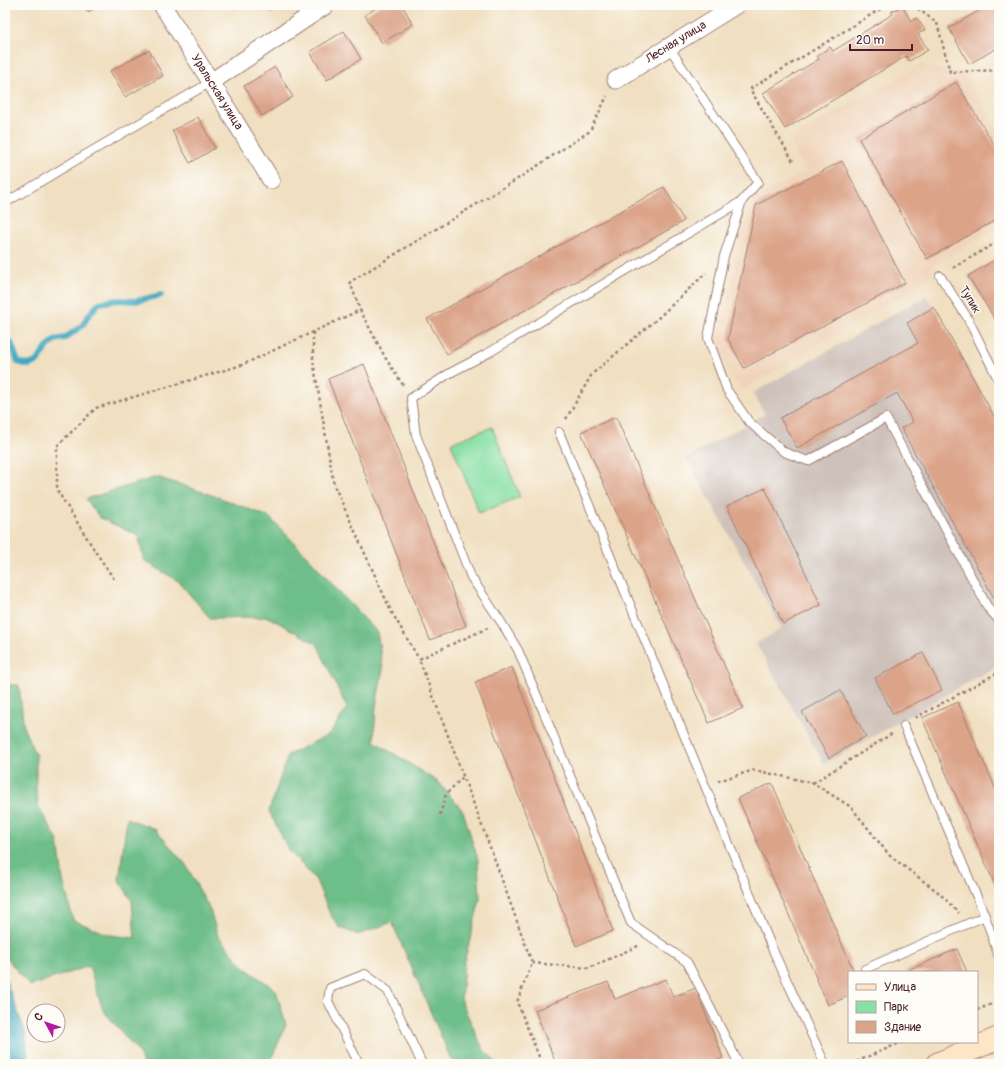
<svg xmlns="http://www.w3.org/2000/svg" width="1004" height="1069" font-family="Pangolin,sans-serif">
  <rect width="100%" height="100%" fill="#fdfcf7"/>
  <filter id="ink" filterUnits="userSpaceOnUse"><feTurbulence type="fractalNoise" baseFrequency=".025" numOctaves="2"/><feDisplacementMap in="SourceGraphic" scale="8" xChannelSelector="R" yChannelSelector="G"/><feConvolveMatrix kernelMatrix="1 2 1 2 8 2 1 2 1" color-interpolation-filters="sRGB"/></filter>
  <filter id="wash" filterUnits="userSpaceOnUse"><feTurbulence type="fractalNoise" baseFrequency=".012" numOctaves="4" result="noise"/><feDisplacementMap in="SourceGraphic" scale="16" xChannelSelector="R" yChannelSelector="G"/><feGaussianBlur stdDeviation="0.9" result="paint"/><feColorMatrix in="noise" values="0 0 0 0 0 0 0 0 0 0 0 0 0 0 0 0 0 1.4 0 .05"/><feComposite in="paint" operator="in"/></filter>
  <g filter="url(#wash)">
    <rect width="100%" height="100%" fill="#f0dfc0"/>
    <path fill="#f0d5bc" d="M921,65l44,11 34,56v95l-65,38 -10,17 -182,109 -14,-19 -11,-32 34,-140 54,-28 -16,-34z"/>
    <path fill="#cec1b9" d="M926,296l8,11 65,118v240l-175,99 -68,-121 26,-14 -96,-171 79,-44 -12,-21z"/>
    <path fill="#88e0a5" stroke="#698068" d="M492,427l28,70 -41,16 -28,-70z"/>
    <g fill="#6ebe8a" stroke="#5c6e5a">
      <path d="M157,477l58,19 54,21 39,40 32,36 37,39 6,37 -7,37 -2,35 64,41 25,29 15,49 2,39 -16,64 -3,38 22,48 15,15h-45l-61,-142 -34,13 -19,-8 -9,-13 -14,-34 -28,-31 -19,-38 19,-56 42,-21 17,-26 -30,-64 -49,-27 -58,1 -32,-37 -34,-21 -6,-25 -38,-17 -14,-19z"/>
      <path d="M5,685h14l5,44 12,27v35l3,17 19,33 5,39 10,40 37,15 25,3 -3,-37 -13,-21 8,-62 28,11 31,36 24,45 8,26 27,32 31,22 10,35 -15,35 25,4h-153l-4,-11 -36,-43 -14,-44 -59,20 -25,-30z"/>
    </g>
    <path fill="#40a9c0" stroke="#456476" d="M5,978l21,56 2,28 2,2h-25z"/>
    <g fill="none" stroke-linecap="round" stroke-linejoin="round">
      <path stroke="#40a9c0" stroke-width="6" d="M5,340l6,2 7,20 11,3 9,-4 6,-10 10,-11 11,-2 17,-12 6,-10 11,-13 18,-3 19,1 25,-6"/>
    </g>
    <g id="blocks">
      <g fill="#dba388">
        <path d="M84,5h17l-13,7z"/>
        <path d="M266,5h12l-9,5z"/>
        <path d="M381,5h21l11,19 -31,19 -17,-28z"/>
        <path d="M989,5h10v42l-30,17 -20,-36z"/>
        <path d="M902,6l9,15 6,-3 8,12 -7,4 10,16 -19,11 -3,-5 -121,73 -22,-36 56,-34 -2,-3 13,-9 3,4 60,-37 -2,-2z"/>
        <path d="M344,31l17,28 -34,21 -17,-28z"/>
        <path d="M149,50l14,26 -38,21 -15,-26z"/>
        <path d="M275,67l18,30 -31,19 -18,-30z"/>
        <path d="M956,82l43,71v65l-72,41 -68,-120z"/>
        <path d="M198,117l17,31 -25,15 -18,-32z"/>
        <path d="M842,161l63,122 -161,85 -16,-29 28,-134z"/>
        <path d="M664,187l20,34 -237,133 -20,-35z"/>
        <path d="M999,257v69l-31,-50z"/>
        <path d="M934,307l65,118v182l-98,-179 12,-6 -16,-29 -100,55 -17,-30 138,-75 -11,-20z"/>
        <path d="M364,364l102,262 -36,14 -102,-261z"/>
        <path d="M616,417l127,291 -34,15 -128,-291z"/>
        <path d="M765,488l56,117 -38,19 -56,-118z"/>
        <path d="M923,653l19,37 -49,24 -18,-36z"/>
        <path d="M512,667l101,264 -37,15 -101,-264z"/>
        <path d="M840,690l26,46 -37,22 -27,-46z"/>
        <path d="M958,702l41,95v97l-77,-176z"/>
        <path d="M772,783l82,189h-5v24l-21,9 -90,-207z"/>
        <path d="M957,949l10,23h-63z"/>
        <path d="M666,979l7,18 23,-9 27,70 -14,6h-153l-21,-54 73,-28 7,17z"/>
      </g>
    </g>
  </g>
  <g filter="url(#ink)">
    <use href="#blocks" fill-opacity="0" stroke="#9d7f76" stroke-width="1"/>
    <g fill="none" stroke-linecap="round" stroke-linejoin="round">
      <g stroke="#9d7f76" stroke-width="10">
        <g id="service">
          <path d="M669,47l89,135 -16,19 -252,151 -40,21 -39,25 5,37 55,142 30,45 17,28 113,273 56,39 52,102"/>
          <path d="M742,201l-18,55 -16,82 19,52 22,32 35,30 24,9 78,-43 102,190 11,12"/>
          <path d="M5,203l73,-44 133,-77"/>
          <path d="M940,276l27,41 32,64"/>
          <path d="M559,432l213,516 53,116"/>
          <path d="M904,726l81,190 14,41"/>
          <path d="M865,969l120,-53"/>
          <path d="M359,1064l-31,-63 2,-13 35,-14 23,17 34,73"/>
        </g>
      </g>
      <g stroke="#9d7f76" stroke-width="19">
        <g id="minor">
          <path d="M162,5l49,77 60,98"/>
          <path d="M616,80l120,-75"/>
          <path d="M211,82l115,-77"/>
        </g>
      </g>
      <g stroke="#9d7f76" stroke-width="24">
        <path id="secondary" d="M937,1064l62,-26"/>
      </g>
      <g stroke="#9d7f76" stroke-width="2.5" stroke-dasharray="3 3" stroke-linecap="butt">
        <path d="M913,5l24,18 13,49 49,-2"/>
        <path d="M793,161l-43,-72 137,-84"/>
        <path d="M953,268l46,-27"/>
        <path d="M313,332v28l21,125 57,126 28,48"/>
        <path d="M403,385l-17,-26 -26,-49 -10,-28 169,-104 71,-47 17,-35"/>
        <path d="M566,419l26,-45 65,-55 49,-46"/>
        <path d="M114,579l-17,-25 -40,-64v-44l39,-38 146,-43 118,-55"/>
        <path d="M488,628l-69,31 74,196 39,108 -15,39 25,62"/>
        <path d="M915,718l84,-46"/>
        <path d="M718,781l36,-11 59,13 38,24 39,49 48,36 21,21"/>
        <path d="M813,783l80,-50"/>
        <path d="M440,815l6,-21 17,-17"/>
        <path d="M532,963l57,5 49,-22"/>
        <path d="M977,1010l22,-9"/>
        <path d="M851,1064l51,-22"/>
      </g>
      <use href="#service" stroke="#fff" stroke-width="8"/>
      <use href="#minor" stroke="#fff" stroke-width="17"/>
      <use href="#secondary" stroke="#fde5c5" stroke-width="22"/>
    </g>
  </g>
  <g text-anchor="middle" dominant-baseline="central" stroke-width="3" stroke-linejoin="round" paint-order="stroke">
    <g font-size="12" fill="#4a1f2b" stroke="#fdfcf7">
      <text transform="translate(676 42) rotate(-32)">Лесная улица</text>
      <text transform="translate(217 92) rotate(58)">Уральская улица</text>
      <text transform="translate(970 300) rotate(58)">Тупик</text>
    </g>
  </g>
  <rect width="1004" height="1069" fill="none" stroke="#fdfcf7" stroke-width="20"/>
  <rect x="848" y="971" width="130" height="72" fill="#fdfcf7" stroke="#b5a4a5"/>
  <rect x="856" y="984" width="20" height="6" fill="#fde5c5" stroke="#b5a4a5"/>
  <text x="884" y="991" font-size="12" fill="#4a1f2b">Улица</text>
  <rect x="856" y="1001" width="20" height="12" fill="#88e0a5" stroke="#b5a4a5"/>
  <text x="884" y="1011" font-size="12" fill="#4a1f2b">Парк</text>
  <rect x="856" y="1021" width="20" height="12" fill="#dba388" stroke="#b5a4a5"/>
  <text x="884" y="1031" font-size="12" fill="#4a1f2b">Здание</text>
  <g transform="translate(46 1023) rotate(310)"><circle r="19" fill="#fdfcf7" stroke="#b5a4a5"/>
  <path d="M0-3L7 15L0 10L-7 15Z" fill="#b5179e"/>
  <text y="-6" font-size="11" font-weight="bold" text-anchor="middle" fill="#4a1f2b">С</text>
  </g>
  <path d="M850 44v6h62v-6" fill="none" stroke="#4a1f2b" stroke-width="2"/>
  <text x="856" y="44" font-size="12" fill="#4a1f2b" stroke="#fdfcf7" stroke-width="3" paint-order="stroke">20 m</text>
</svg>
